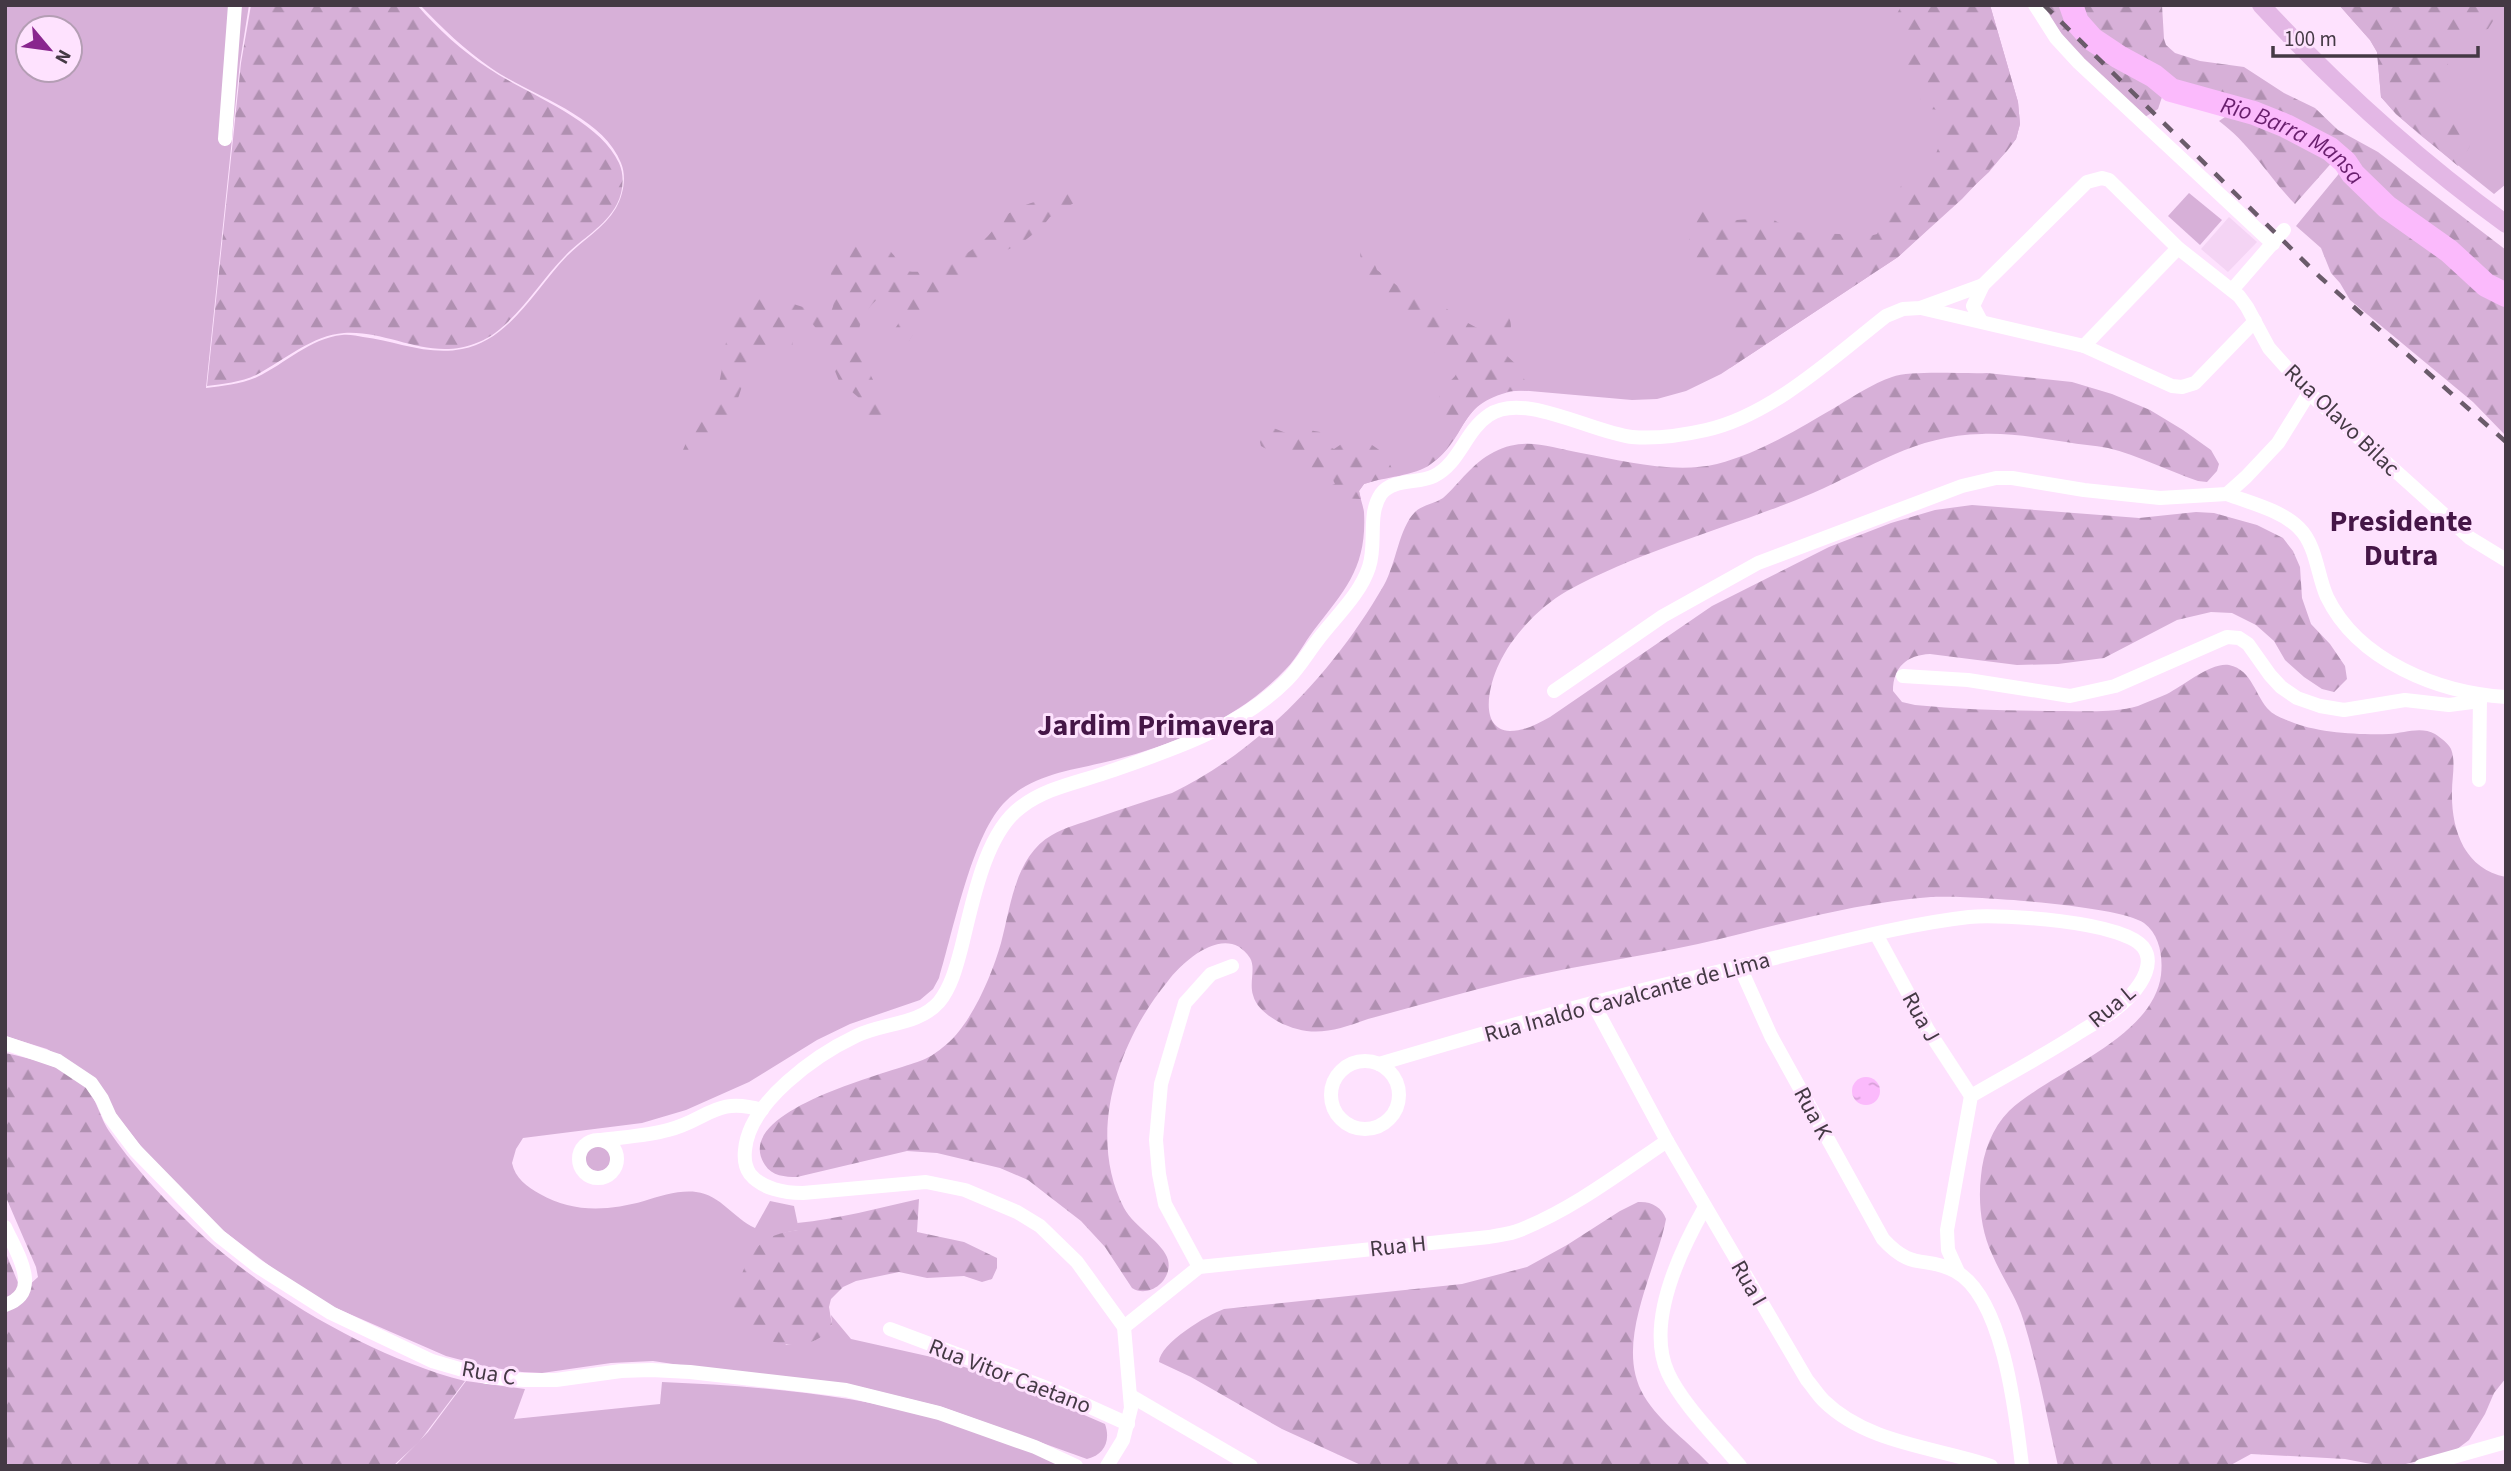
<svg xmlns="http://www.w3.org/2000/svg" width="2511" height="1471" font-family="'Source Sans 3',sans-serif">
  <defs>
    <pattern id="forest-firs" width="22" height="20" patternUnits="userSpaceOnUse" patternTransform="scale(1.75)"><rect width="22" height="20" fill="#d7b0d8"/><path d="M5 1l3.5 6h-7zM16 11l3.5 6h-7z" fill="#b090b1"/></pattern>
    <pattern id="water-ripples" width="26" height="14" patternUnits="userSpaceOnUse" patternTransform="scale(1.75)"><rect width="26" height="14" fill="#fbbafc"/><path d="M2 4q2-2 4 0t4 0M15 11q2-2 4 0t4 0" fill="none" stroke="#d8a1d9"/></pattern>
  </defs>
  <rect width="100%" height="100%" fill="#fee2fe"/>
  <path fill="#f4d4f4" d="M2229,217l28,25 -29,30 -27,-23z"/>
  <g fill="#d7b0d8" fill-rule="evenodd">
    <path d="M5,5h244l-9,57 -34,326c16,-2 35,-4 51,-11 28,-13 53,-39 85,-42 7,-1 15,1 21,2 33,4 65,19 99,12 47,-8 74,-61 105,-93 16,-16 37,-28 49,-48 7,-12 11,-31 5,-45 -19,-48 -90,-67 -130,-95 -26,-18 -49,-40 -71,-63h1570l28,97 2,22 -4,15 -27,33 -91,85 -177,117 -35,17 -29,8 -25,1 -114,-10c-64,12 -47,46 -87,74 -16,12 -47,13 -67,20l-5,7c1,7 4,14 5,21 3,55 -18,77 -50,118 -10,13 -17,28 -28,39 -46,49 -107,74 -172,91 -38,10 -83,13 -111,44 -32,35 -50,128 -64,174l-6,11 -13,11 -70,24 -33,16 -68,42 -63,28 -44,13 -119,15 -7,11 -4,14c3,15 15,24 28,31 32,19 69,17 104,7 17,-5 35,-11 52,-9 25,3 37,26 59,36l15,-27 24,5 5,24c-27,4 -41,12 -53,37l40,78 28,-4 18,-16 -1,-10 20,24 85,19 63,20 106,46c6,17 -1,31 -18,35l-145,-52 -94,-23 -148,-16 -47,-7 -42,2 -69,10 -20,-1 -34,-5 -42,-11 -117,-51 -45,-28 -68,-52 -61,-61 -37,-47 -26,-41 -45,-27 -42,-13zM28,28h42v42h-42z"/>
    <path d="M2339,5h167v179l-12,10 -75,-60 -23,-20 -15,-17 -4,-45 -7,-12z"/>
    <path d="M2189,193l33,27 -22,25 -32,-29z"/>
    <circle cx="598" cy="1158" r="13"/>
    <path d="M466,1381l59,8 -11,30 146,-15 2,-22c92,4 186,11 275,37 44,13 87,31 130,47h-672l33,-34z"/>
  </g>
  <g fill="url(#forest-firs)">
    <path d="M251,5h166c21,24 45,46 71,63 40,27 111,51 131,95 6,13 4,29 -2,41 -11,22 -36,35 -52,52 -26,26 -52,72 -86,86 -49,21 -88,-12 -135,-9 -31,2 -60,27 -86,41 -15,8 -35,10 -51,12l34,-323z"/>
    <path d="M1990,5l28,97 2,22 -4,15 -9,12 -45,48 -64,58 -168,111 6,-20 -2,-16 5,-19c-6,-13 -19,-16 -29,-25 -28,-27 -21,-64 -18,-100l17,22 14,11 41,-3 10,2 21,12 9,1 35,1 24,4 14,-4c5,-8 2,-18 7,-26 3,-5 8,-6 12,-10 5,-5 3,-15 10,-19 4,-3 10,-2 15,-5 14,-10 30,-49 18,-64l-9,-1 -8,-6 -7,-21 -15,-17 -1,-5 5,-15 -7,-22v-9l4,-8z"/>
    <path d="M2038,5h27c10,25 32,49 55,63 14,9 33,11 43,26l-5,15 -13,8 -49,-41z"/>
    <path d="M2079,5h83l2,34 2,6 9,8 25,8 44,6 40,26 31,15 23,22 40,22 128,98v39l-20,-9 -7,-11 -14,-14 -79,-57 -43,-44 -78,-45 -69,-14 -28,-13 -59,-38 -24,-26z"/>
    <path d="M2339,5h167v7l-8,1 -10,16 -29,7 -12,10 -2,12 5,11 -6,31 15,22 11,24 -12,20 -62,-52 -15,-17 -4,-45 -7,-12z"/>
    <path d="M2202,109h25l24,4 84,46 -40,45c-27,-28 -44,-59 -76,-83l6,-4z"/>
    <path d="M2342,170l29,33 108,86 27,18v129l-33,-34 -123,-102 -10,-17 -9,-10 -10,-25 -25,-22z"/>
    <path d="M1075,192l16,1 -41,24 -8,10 -19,15 -24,12 -22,8 -20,14 -27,28 -21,37 -13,10 -7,-1c-3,-21 21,-31 19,-51l-5,-3 -15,-4c-20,9 -43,46 -20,63l2,19 18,35 -2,14 -14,5 -9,-3 -1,-18 -4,-10 -19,-16 -20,-49 -8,-10c-20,16 -19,15 -18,38h-5l-10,-12c-33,6 -33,38 -45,63 -4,11 -12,18 -18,28 -5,7 -9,15 -18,19l-12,-3 -2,-5c7,-20 25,-35 33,-56 12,-34 4,-75 35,-100h11l63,20 5,-1c13,-19 -13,-53 10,-70 7,-5 38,1 46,5 16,10 10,28 37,23 26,-6 46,-16 65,-35 6,-6 10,-15 17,-20 20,-15 47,-18 70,-24z"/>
    <path d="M1361,247l9,6 7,17 22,17 38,14 20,16 22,12 8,1 12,-18 4,-1c16,13 3,27 2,43l16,15 7,22c-69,-4 -59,52 -102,76 -2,-17 8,-15 13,-28 3,-5 6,-21 5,-26 -1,-9 -7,-12 -4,-21 5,-11 20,-13 16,-25l-20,-13 -28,-31 -18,-12 -11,-13 -16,-12 -2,-4 2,-13 -3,-15z"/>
    <path d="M1987,373l85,9 40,12 38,16 33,20 28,20 8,14 -2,7 -10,11 -9,-1c-30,-10 -60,-26 -90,-33 -14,-3 -28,-3 -42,-6 -28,-4 -55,-9 -84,-8 -67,1 -111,34 -169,59 -80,34 -170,56 -246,98 -28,16 -55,45 -68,73 -9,18 -22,65 11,67 15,0 27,-7 40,-14l162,-111 117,-59 62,-24 44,-13 37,-5 167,13 57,-6 18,1 43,12 26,13 10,13 7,16 2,31 9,26 19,20 15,22 2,13 -13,13 -12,-3 -18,-12 -19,-17 -11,-19 -18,-16 -24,-12 -21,-1 -34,8 -73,38 -46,6 -41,1 -87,-11c-23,1 -37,13 -37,37l9,11 13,3c49,5 99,6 149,6 24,0 50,2 74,-5 9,-4 20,-8 29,-12 16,-8 44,-32 62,-29 24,5 26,32 41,46 4,4 14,8 19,10 27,12 71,14 100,13 15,-1 32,-8 46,0 6,4 13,9 16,15 5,12 1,29 1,42 -1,38 12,78 54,86v501l-12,15 -9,21 -16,26 -17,13 -55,13h-16l-36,-7 -94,-5 -22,12h-171c-11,-49 -20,-99 -35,-147 -7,-23 -22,-43 -31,-65 -11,-23 -14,-53 -11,-78 2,-23 11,-48 28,-65 41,-39 144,-72 152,-136 2,-18 -1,-40 -17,-52 -24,-18 -179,-28 -213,-26 -79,6 -156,29 -233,47 -61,13 -123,22 -184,36 -49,12 -97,26 -146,39 -34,12 -57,20 -91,2 -10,-6 -21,-14 -24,-26 -4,-12 3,-27 -3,-37 -23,-35 -65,1 -82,23 -50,60 -82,153 -44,227 10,19 40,35 44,52 5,20 -19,39 -36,28l-27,-41 -24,-26 -53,-41 -28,-12 -63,-15 -30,-2 -110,26c-12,0 -25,-1 -32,-12 -36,-54 124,-92 155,-104 7,-2 16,-8 22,-13 28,-20 50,-73 59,-105 10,-37 14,-87 51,-108 13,-8 30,-12 44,-17 25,-9 50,-17 76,-25 89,-43 163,-123 212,-208 12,-21 15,-57 31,-73 7,-7 19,-8 28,-14 17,-15 29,-35 51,-46 31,-16 54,-5 87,1 42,8 93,21 136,11 43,-11 81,-35 119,-57 18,-11 36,-23 56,-30 19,-7 71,-3 95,-4z"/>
    <path d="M1271,427l15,6 17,-4 17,3 5,13 9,4 18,-12 10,1 23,16 10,21 -31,9 -5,7 2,8c-13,-1 -28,0 -38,-7l3,-5 9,-3 -2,-4 -14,-1c-11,-11 -20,-24 -36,-28 -9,-3 -14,1 -22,-5l-1,-4 6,-14z"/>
    <path d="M5,1053c25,5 55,13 75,28 16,13 19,35 29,50 23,33 48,61 77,89 71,70 182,136 279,161l-46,61 -26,24h-378l-10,-3v-212l14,34 8,2 11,-10 -2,-10 -31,-72z"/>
    <path d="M919,1199l-2,33 47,10 33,16v10l-5,11 -10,3 -18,-6 -37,2 -28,-6 -43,9 -13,6 -12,12 -2,8 3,18c-18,28 -54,22 -78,9 -7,-4 -14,-7 -17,-13 -11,-18 10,-68 26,-79 10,-8 23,-10 35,-12l-1,-7c42,-4 81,-15 122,-24z"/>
    <path d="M1638,1202c13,-1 24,5 28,17 -10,53 -53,125 -22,177 16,27 46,47 67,70h-348l-81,-37 -91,-52 -32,-15c1,-19 48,-47 65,-53l238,-25 65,-17 40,-22 53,-34z"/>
  </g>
  <circle fill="url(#water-ripples)" cx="1866" cy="1091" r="14"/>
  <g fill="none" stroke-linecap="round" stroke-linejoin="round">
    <path stroke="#fbbafc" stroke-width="24" id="s1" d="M2071,5l6,17 15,17 27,18 35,19 17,14 83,23 32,13 44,23 15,13 8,12 34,33 62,44 37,34 20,10"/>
    <g stroke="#fff" stroke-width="14">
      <path d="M2035,5l21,33 23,25 194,181"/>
      <path d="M225,139l10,-134"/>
      <path d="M2232,290l52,-60"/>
      <path d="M1921,308l163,38 88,40 10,1 13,-4 60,-62"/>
      <path d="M1981,321l-8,-15 10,-21 104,-103 15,-4 7,2 69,68 61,48 8,11 22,41 40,45 161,145 36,22"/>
      <path d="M2084,346l94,-98"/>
      <path d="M2227,494c23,9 54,16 72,34 18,18 18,47 28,69 31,64 112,96 179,100"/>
      <path d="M1903,676l65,4 102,16 45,-10 112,-49 12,1 9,6 22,31 11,12 16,11 23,8 24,4 61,-10 44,5 31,-4"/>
      <path d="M1554,691l109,-75 95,-53 204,-77 34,-8h16l72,12 76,8 67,-4 19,-17 32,-34 31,-50"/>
      <path d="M2479,780l1,-84"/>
      <path d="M1876,934l52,96 43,66"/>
      <path d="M1740,967l31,69 112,203c30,33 42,16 72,32 49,26 61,145 67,195"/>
      <path d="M1593,1003l74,138 140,239c6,7 11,15 17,21 44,43 112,46 167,65"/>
      <path d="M5,1043l53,18 33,22 11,16 8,18 25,33 84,86 38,30 74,47 101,48 55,16 37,3h32l65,-9 30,-1 39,2 156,18 93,23 96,34 41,19"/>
      <circle cx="1365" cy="1095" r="34"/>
      <path d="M1379,1064c71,-21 142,-42 213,-61 56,-15 113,-28 170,-42 68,-16 137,-36 207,-44 33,-3 153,4 174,30 12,16 -1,36 -12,48 -14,16 -33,26 -51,37 -35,23 -73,43 -109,64l-24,134 1,20 10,22"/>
      <circle cx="598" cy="1159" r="19"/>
      <path d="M601,1140c22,-3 45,-4 67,-10 40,-10 47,-34 94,-20"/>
      <path d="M1705,1207c-25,44 -60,116 -37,166 14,31 50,66 72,93"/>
      <path d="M5,1227c11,25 39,65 0,78"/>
      <path d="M1199,1267l-34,-63 -6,-30 -3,-34 5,-56 24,-81 26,-29 21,-8"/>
      <path d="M1124,1327l75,-60 290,-30c10,-2 22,-3 31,-7 53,-21 101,-58 147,-89"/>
      <path d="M890,1329l165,62 73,33"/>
      <path d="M1131,1396l120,70"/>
      <path d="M1107,1466l16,-26 8,-32 -7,-81 -47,-65 -37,-36 -23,-14 -52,-22 -39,-8 -123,11c-18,0 -41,-4 -53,-19 -5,-7 -6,-15 -5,-24 4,-48 71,-95 111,-114 26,-13 63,-11 83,-34 12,-15 17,-34 22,-53 11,-43 23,-115 60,-142 25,-19 55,-24 84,-34 64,-22 133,-44 182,-93 12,-12 20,-26 30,-39 18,-24 43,-46 52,-74 8,-23 -2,-53 12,-73 12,-16 37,-10 53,-18 26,-13 31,-45 55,-61 34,-24 104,18 143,22 23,2 52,-2 74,-7 65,-14 129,-74 180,-114l17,-7 17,-1 63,-23"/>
      <path d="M2421,1466l85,-24"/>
    </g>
    <path stroke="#e3b7e5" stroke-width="18" d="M2261,5c74,80 157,155 245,219"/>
    <path stroke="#6a5b6a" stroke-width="4.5" stroke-dasharray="12 12" stroke-linecap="butt" d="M2044,5l276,272 186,165"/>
  </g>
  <g text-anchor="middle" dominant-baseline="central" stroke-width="6" stroke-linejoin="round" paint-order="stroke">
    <g font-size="23" fill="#443944" stroke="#fee2fe">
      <text transform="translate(2342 420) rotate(44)">Rua Olavo Bilac</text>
      <text transform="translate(1627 997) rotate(-15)">Rua Inaldo Cavalcante de Lima</text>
      <text transform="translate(2112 1006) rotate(-40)">Rua L</text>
      <text transform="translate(1921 1017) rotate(61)">Rua J</text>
      <text transform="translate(1813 1113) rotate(62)">Rua K</text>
      <text transform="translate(1398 1246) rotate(-6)">Rua H</text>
      <text transform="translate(1749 1283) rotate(60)">Rua I</text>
      <text transform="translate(489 1373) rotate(10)">Rua C</text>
      <text transform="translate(1010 1376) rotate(21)">Rua Vitor Caetano</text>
    </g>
    <g font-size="24" font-style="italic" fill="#691f6d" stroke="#fee2fe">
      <text stroke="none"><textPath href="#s1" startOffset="268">Rio Barra Mansa</textPath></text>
    </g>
    <g font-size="30" font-weight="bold" fill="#451647" stroke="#fee2fe">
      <text x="2401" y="521">Presidente<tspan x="2401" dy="34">Dutra</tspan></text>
      <text x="1156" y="725">Jardim Primavera</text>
    </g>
  </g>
  <rect width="2511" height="1471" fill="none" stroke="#443944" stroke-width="14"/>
  <g transform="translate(49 49) rotate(119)"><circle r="33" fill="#fee2fe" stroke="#b49eb4" stroke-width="2"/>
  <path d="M0-5L12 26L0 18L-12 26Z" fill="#89268e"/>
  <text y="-10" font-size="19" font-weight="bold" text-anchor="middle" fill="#443944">N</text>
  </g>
  <path d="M2273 46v10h205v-10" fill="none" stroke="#443944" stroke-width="3.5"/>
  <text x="2284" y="46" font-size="21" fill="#443944" stroke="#fee2fe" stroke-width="5" paint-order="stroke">100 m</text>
</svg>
